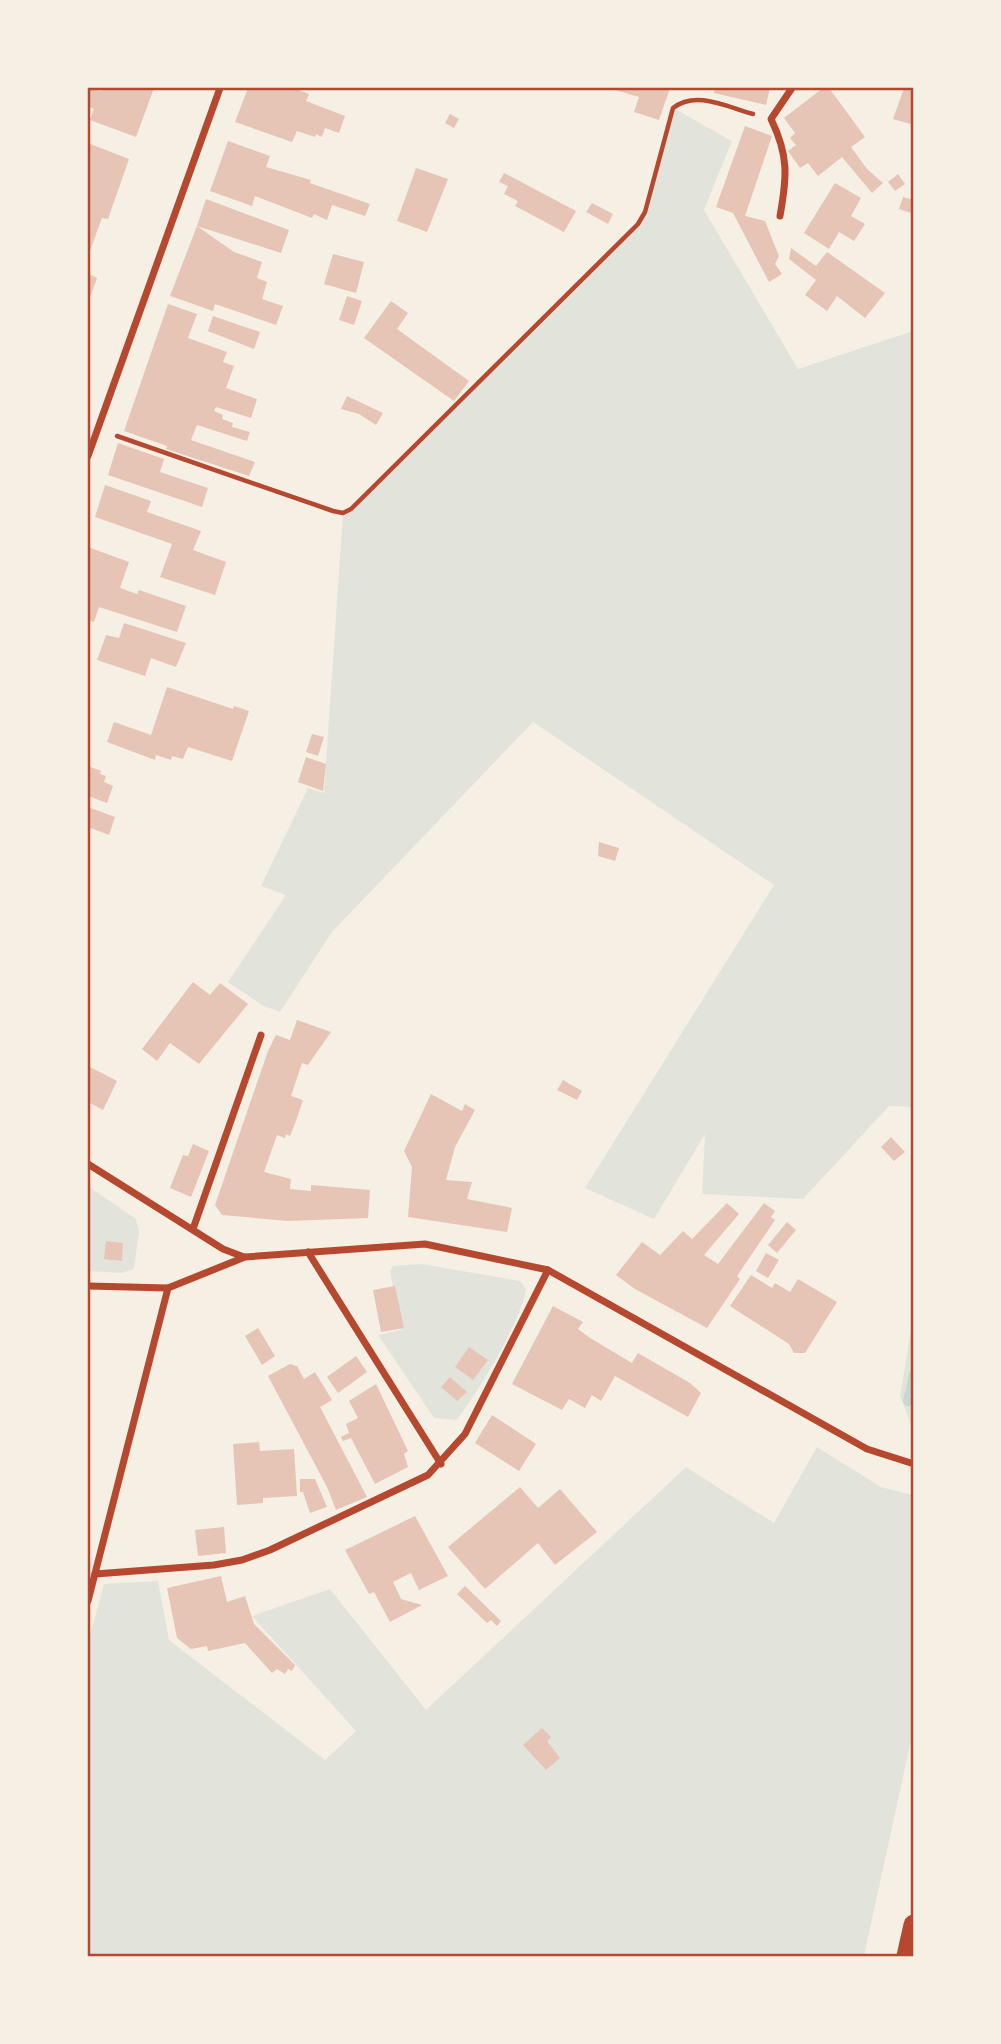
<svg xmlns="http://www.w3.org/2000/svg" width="1001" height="2044" font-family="'Varela Round',sans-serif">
  <rect width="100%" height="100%" fill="#f6efe4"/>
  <g fill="#e2e4dc">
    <path d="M673,108l59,33 -28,69 94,159 115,-38v776l-24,-1 -86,93 -101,-5 3,-60 -51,85 -69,-31 189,-303 -241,-163 -201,210 -52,80 -18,-7 -34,-23 58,-87 -25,-9 47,-98 16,5 19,-280 8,-4 277,-274 17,-23z"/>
    <path d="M88,1186l48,33 3,13 -5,37 -12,4 -34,-2z"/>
    <path d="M422,1264l98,17 6,8c-4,30 -50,108 -70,131l-22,-2 -56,-83 23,-5 -11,-59 3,-5z"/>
    <path d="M913,1319l1,110h-1l-13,-33z"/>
    <path d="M817,1447l64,40 32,8v236l-49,225h-776v-313l16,-59 54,-3 11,59 156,120 31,-29 -104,-115 78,-27 96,121 260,-243 88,56z"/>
  </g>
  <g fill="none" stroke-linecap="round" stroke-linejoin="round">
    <path stroke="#c9d6d2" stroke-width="10" d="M908,1401l6,-26"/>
  </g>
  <g fill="#e6c5b7">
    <path d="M88,88l13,3 1,-3h52l-18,49 -46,-17 4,-11 -6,-3z"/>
    <path d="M248,88h46l15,6 -3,7 39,15 -6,17 -14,-5 -3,9 -6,-3 -1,3 -18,-6 -5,11 -57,-20z"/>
    <path d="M608,88h62l-11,32 -25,-8 5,-15z"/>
    <path d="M715,88h55l-4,17 -52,-12z"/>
    <path d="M823,88h6l36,49 -14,10 16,22 16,14 -11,10 -30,-36 -24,19 -10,-13 -8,5 -12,-17 8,-6 -6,-7 5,-5 -11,-15z"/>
    <path d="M904,88h10v37l-21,-6z"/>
    <path d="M450,114l9,5 -5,9 -9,-5z"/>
    <path d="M745,126l27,10 -27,80 20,5 14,35 -4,8 7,10 -13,8 -36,-69 -17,-6z"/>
    <path d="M228,141l42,15 -4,11 45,13 -1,3 60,21 -5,12 -33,-11 -5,15 -13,-6 -2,4 -57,-22 -3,10 -42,-15z"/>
    <path d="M88,143l41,16 -21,60 -6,-1 -14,38z"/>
    <path d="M416,168l32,11 -21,53 -30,-11z"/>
    <path d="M504,173l72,38 -12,21 -49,-26 3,-5 -14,-7 4,-8 -9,-4z"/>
    <path d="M898,174l7,10 -10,7 -7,-9z"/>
    <path d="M835,183l26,15 -10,18 14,8 -11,17 -15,-9 -10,17 -25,-16z"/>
    <path d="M903,197l11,3v14l-15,-5z"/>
    <path d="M206,199l83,31 -8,23 -84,-27z"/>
    <path d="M592,203l21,11 -5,10 -22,-12z"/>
    <path d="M197,226l37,26 28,10 -5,16 10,4 -5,17 21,7 -7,19 -61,-21 -2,7 -43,-15z"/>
    <path d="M791,248l25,18 11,-14 58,41 -20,25 -28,-22 -10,15 -22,-16 11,-15 -27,-21z"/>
    <path d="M333,254l31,8 -8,31 -32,-9z"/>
    <path d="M88,274l9,4 -6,17 -3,-1z"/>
    <path d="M347,296l15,5 -8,24 -15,-5z"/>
    <path d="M391,301l17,12 -11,16 72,52 -15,20 -90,-63z"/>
    <path d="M168,304l29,10 -9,24 39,14 -4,10 11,4 -8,22 31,11 -6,19 -35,-11 -2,4 9,4 -1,4 11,4 -1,4 18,5 -3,9 -50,-16 -6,15 64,22 -6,14 -83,-27 1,-3 -43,-15z"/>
    <path d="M213,316l47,16 -6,17 -46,-18z"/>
    <path d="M347,396l36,17 -7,12 -17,-11 -18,-5z"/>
    <path d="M118,443l46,16 -4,13 48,16 -6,19 -94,-32z"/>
    <path d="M105,485l46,16 -4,11 54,19 -8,19 33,12 -11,33 -55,-18 12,-33 -77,-27z"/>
    <path d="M88,547l41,15 -9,26 17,6 2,-4 47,16 -9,26 -78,-25 -5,15 -6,-2z"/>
    <path d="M124,623l62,20 -10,24 -25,-9 -6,18 -48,-16 9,-25 13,3z"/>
    <path d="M167,687l66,22 1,-3 15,5 -17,50 -44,-14 -5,12 -11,-3 -1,4 -15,-5 -1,5 -48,-18 7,-20 37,13z"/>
    <path d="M312,734l12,3 -6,19 -12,-4z"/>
    <path d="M306,757l20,7 -3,27 -25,-9z"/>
    <path d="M88,766l13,5 -1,3 6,2 -2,6 9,4 -6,17 -19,-7z"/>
    <path d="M88,807l27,10 -6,18 -21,-8z"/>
    <path d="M599,842l20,6 -4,13 -17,-5z"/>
    <path d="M193,982l17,13 10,-12 28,21 -49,60 -29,-21 -13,18 -15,-12z"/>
    <path d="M297,1020l34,12 -23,33 -6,-2 -11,33 12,4 -6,18 -7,18 -4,-2 -1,4 -8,-3 -13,37 27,7 -1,10 21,2v-6l59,5 -2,28 -80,3 -66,-6 -7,-10 53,-154 8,-16 14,5z"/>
    <path d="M88,1066l29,15 -14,29 -15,-8z"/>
    <path d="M563,1080l19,11 -5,9 -20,-10z"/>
    <path d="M431,1094l31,17 3,-7 10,6 -20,37 -9,33 26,2 -5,17 45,9 -5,24 -99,-15 4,-50 -8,-16z"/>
    <path d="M891,1137l14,15 -11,9 -13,-14z"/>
    <path d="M193,1144l16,7 -18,46 -21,-9 13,-33 5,1z"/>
    <path d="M727,1203l12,11 -35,41 14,9 46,-61 11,8 -4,6 4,3 -38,56 3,3 -33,49 -72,-39 -19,-14 26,-33 18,13 23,-24 9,8z"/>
    <path d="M787,1222l9,8 -19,23 -9,-8z"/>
    <path d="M106,1241l17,2 -1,18 -18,-2z"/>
    <path d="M766,1253l13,7 -11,18 -12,-7z"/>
    <path d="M751,1275l21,13 3,-5 15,9 8,-13 39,23 -32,51h-11l-5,-9 -59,-38z"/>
    <path d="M395,1286l9,42 -23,4 -8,-42z"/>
    <path d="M553,1306l30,16 -5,7 12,9 42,25 6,-10 52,30 11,10 -13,24 -73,-41 -14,25 -9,-6 -7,13 -16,-9 -7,11 -50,-26z"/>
    <path d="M258,1328l17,28 -13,9 -17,-29z"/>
    <path d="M469,1347l19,13 -15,20 -18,-13z"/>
    <path d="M356,1356l11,16 -29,21 -11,-16z"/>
    <path d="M290,1364l7,2 7,13 11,-7 17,28 -12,7 47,90 -31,13 -9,-23 -59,-111z"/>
    <path d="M450,1377l17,15 -10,9 -16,-14z"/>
    <path d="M376,1384l32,67 -4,3 4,13 -33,17 -24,-46 -8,3 -2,-4 8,-4 -3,-9 12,-6 -9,-17z"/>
    <path d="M492,1415l44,29 -17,27 -44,-28z"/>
    <path d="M259,1442l1,9 34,-2 3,47 -34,2v5l-26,2 -4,-61z"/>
    <path d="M300,1479h15l12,28 -17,6 -7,-21h-3z"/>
    <path d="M520,1487l18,21 22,-19 37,43 -42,33 -17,-22 -53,46 -37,-42z"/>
    <path d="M415,1516l33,60 -29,14 -8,-17 -18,9 8,17 21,6 -32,17 -16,-30 -5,2 -24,-44z"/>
    <path d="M224,1527l2,26 -28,3 -3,-26z"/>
    <path d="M221,1576l6,26 18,-6 9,28 41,41 -3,6 -4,-2 -3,5 -8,-5 -5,4 -27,-30 -37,8 -1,-5 -16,3 -14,-11 -10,-50z"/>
    <path d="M465,1586l36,35 -4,5 -6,-6 -4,3 -30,-29z"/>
    <path d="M542,1728l9,9 -4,4 13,17 -14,12 -23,-25z"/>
  </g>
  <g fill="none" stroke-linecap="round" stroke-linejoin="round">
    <path stroke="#b5482f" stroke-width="4.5" d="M117,436l216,75 10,2 8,-4 287,-285 7,-12 28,-104c23,-18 54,-1 80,6"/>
    <g stroke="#b5482f" stroke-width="7">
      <path d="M780,216c7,-39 9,-60 -9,-97l21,-31"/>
      <path d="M88,456l132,-368"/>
      <path d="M88,1164l135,85 21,8"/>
      <path d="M193,1229l68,-194"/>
      <path d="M308,1252l133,212"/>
      <path d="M88,1286l80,2 77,-31 180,-13 123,26 319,179 47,15"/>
      <path d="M95,1574l119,-9 28,-5 28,-10 158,-75 37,-41 83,-164"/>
      <path d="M88,1601l80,-313"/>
    </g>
    <path stroke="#b5482f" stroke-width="21" d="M907,1956l7,-31"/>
  </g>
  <rect width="1001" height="2044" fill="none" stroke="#f6efe4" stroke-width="178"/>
  <rect x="89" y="89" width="823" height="1866" fill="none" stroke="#b5482f" stroke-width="2.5"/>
</svg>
